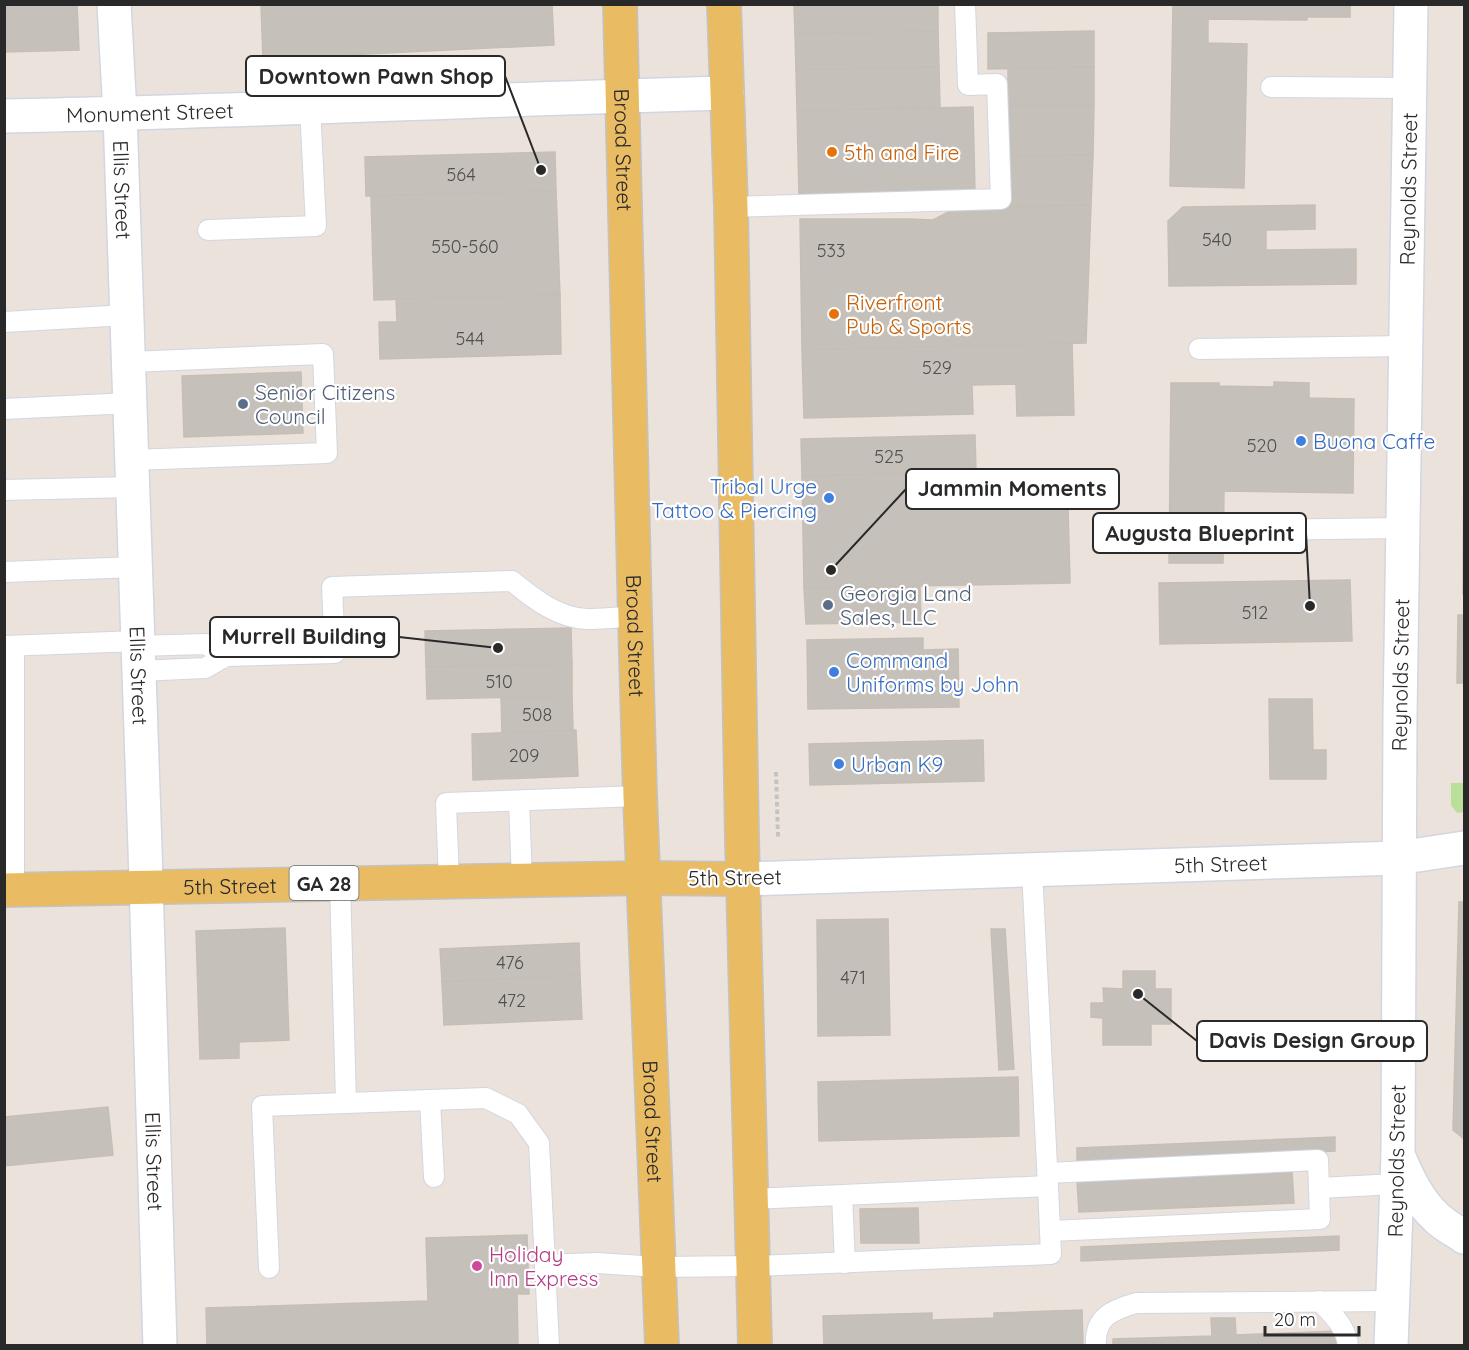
<svg xmlns="http://www.w3.org/2000/svg" width="1469" height="1350" font-family="Quicksand,sans-serif">
  <rect width="100%" height="100%" fill="#ebe3db"/>
  <path fill="#b9df9a" d="M1451,783h13v29l-7,1 -6,-8z"/>
  <g fill="#c6c0bb" stroke="#c6beb5" stroke-width="1.5">
    <path d="M77,4l2,46 -75,2v-47z"/>
    <path d="M261,4h291l2,41 -291,14z"/>
    <path d="M794,4h144v27l-143,3z"/>
    <path d="M1173,4h177v13h-43v3l-99,-1v24l39,1 -3,144 -74,-2z"/>
    <path d="M938,31l1,36 -143,3 -1,-36z"/>
    <path d="M1094,31v36l-106,2v-36z"/>
    <path d="M939,67l1,40 -143,4 -1,-41z"/>
    <path d="M1094,67v39h-86v-38z"/>
    <path d="M1008,106h86l-1,49 -85,1z"/>
    <path d="M973,107l2,84 -176,4 -2,-84z"/>
    <path d="M555,152l1,39 -190,5 -1,-39z"/>
    <path d="M1093,155l-2,50 -83,1v-50z"/>
    <path d="M556,191l4,104 -186,5 -3,-104z"/>
    <path d="M1091,205l-5,138 -284,7 -2,-131h109l24,1 23,-12z"/>
    <path d="M1315,205v24l-49,1v20l90,-1v35l-187,2 -1,-65 15,-14z"/>
    <path d="M560,295l1,59 -181,5 -1,-37h18l-1,-23z"/>
    <path d="M1072,343l2,72 -57,1 -1,-32 -44,1 1,29 -169,4 -2,-68z"/>
    <path d="M301,372l2,61 -119,4 -2,-61z"/>
    <path d="M1274,382l35,1v15l45,1 -1,94 -129,-2 -1,72h-54l2,-180h48v3l55,1z"/>
    <path d="M975,435l1,37 -174,4 -1,-37z"/>
    <path d="M1464,460v134h-1z"/>
    <path d="M1067,470l3,113 -266,5 -2,-112z"/>
    <path d="M1350,580l2,61 -192,3 -1,-61z"/>
    <path d="M920,586l1,36 -115,2 -2,-36z"/>
    <path d="M1458,615h6v68h-7z"/>
    <path d="M571,628l1,36 -146,3 -1,-36z"/>
    <path d="M923,638v12l35,-1 1,58 -151,2 -1,-69z"/>
    <path d="M572,664v32l-145,3 -1,-32z"/>
    <path d="M572,696l1,34 -71,3 -1,-36z"/>
    <path d="M1269,699h43l1,51h13v29h-56z"/>
    <path d="M576,730l2,46 -105,4 -1,-46z"/>
    <path d="M983,740l1,41 -174,4 -1,-41z"/>
    <path d="M1459,902h5v237l-11,-9z"/>
    <path d="M888,919l2,116 -72,1 -1,-116z"/>
    <path d="M285,928l4,112 -50,2v16l-39,1 -4,-128z"/>
    <path d="M991,929h14l9,140 -15,1z"/>
    <path d="M579,943l1,32 -138,7 -2,-33z"/>
    <path d="M1123,971h32v18h16v35h-20v21h-48v-27l-12,-1v-14h13l-1,-15 20,1z"/>
    <path d="M580,975l2,44 -138,6 -2,-43z"/>
    <path d="M1018,1077l1,59 -200,5 -1,-59z"/>
    <path d="M108,1107l5,48 -109,11v-49z"/>
    <path d="M1335,1137v14l-258,11v-14z"/>
    <path d="M1292,1172l2,31 -215,9 -2,-31z"/>
    <path d="M918,1208l1,35h-58l-1,-34z"/>
    <path d="M527,1235l2,59h-12l1,52h-311l-1,-38 222,-7 -2,-63z"/>
    <path d="M1339,1236v14l-258,11v-14z"/>
    <path d="M1082,1310l1,36h-259l-1,-30 109,-3v7l62,-2v-5z"/>
    <path d="M1211,1318h24l1,17 100,-4v15h-223v-7l99,-3z"/>
  </g>
  <g fill="none" stroke-linecap="round" stroke-linejoin="round">
    <g stroke="#d1d6e1" stroke-width="22">
      <g id="service">
        <path d="M1271,87l138,1"/>
        <path d="M731,207l270,-8 -4,-115 -29,1 -3,-81"/>
        <path d="M208,230l108,-4 -6,-119"/>
        <path d="M4,322l123,-7"/>
        <path d="M1199,349l207,-3"/>
        <path d="M129,362l194,-8 4,99 -195,7"/>
        <path d="M4,409l126,-6"/>
        <path d="M4,490l129,-3"/>
        <path d="M1242,530l160,-2"/>
        <path d="M4,572l132,-5"/>
        <path d="M4,646l134,-5"/>
        <path d="M138,646l67,-2 21,12"/>
        <path d="M139,671l66,-3 21,-12 109,-3 -3,-66 180,-6c22,18 46,37 75,38 16,0 32,-2 48,-2"/>
        <path d="M519,801l3,79"/>
        <path d="M1032,870l16,316"/>
        <path d="M449,881l-3,-78 194,-7"/>
        <path d="M340,883l6,220"/>
        <path d="M14,889v-243"/>
        <path d="M430,1100l4,77"/>
        <path d="M1048,1173l270,-13 2,59 -270,12"/>
        <path d="M1319,1188l77,-4"/>
        <path d="M842,1195l3,68"/>
        <path d="M545,1265l52,-2 61,4 95,-1 298,-12 -3,-68 -296,13"/>
        <path d="M269,1268l-7,-162 224,-8 32,16 21,29 10,203"/>
        <path d="M1320,1301c12,13 27,27 28,45"/>
        <path d="M1096,1346c-2,-29 16,-36 40,-43l257,-2"/>
      </g>
    </g>
    <g stroke="#d1d6e1" stroke-width="36">
      <g id="minor">
        <path id="s1" d="M114,4l6,110 25,735 15,497"/>
        <path id="s2" d="M4,116c241,-4 482,-17 723,-23"/>
        <path d="M1398,858l66,-10"/>
        <path d="M1391,1346l7,-191"/>
      </g>
    </g>
    <g stroke="#d1d6e1" stroke-width="36">
      <g id="secondary">
        <path d="M1411,4l-11,712 -2,439c10,23 20,46 39,63 8,8 19,13 27,19"/>
        <path id="s3" d="M744,879l654,-21"/>
      </g>
    </g>
    <g stroke="#c3c3c3" stroke-width="36">
      <g id="primary">
        <path id="s4" d="M620,4l15,613 5,179 22,550"/>
        <path d="M724,4l7,203 11,632 13,507"/>
        <path id="s5" d="M4,890l640,-12 100,1"/>
      </g>
    </g>
    <path stroke="#c3c3c3" stroke-width="4" stroke-dasharray="4.5 3" stroke-linecap="butt" d="M776,772l2,65"/>
    <use href="#service" stroke="#fff" stroke-width="20"/>
    <use href="#minor" stroke="#fff" stroke-width="33"/>
    <use href="#secondary" stroke="#fff" stroke-width="33"/>
    <use href="#primary" stroke="#e9bb62" stroke-width="33"/>
  </g>
  <g fill="#e8710a" stroke="#fff" stroke-width="2">
    <circle cx="832" cy="152" r="6"/>
    <circle cx="834" cy="314" r="6"/>
  </g>
  <g fill="#5c6f8a" stroke="#fff" stroke-width="2">
    <circle cx="243" cy="404" r="6"/>
    <circle cx="828" cy="605" r="6"/>
  </g>
  <g fill="#3f7fe0" stroke="#fff" stroke-width="2">
    <circle cx="1301" cy="441" r="6"/>
    <circle cx="829" cy="498" r="6"/>
    <circle cx="834" cy="672" r="6"/>
    <circle cx="839" cy="764" r="6"/>
  </g>
  <circle fill="#d1479c" stroke="#fff" stroke-width="2" cx="477" cy="1266" r="6"/>
  <g text-anchor="middle" dominant-baseline="central" stroke-width="4.5" stroke-linejoin="round" paint-order="stroke">
    <g font-size="18" fill="#504f4e">
      <text x="461" y="174">564</text>
      <text x="1217" y="239">540</text>
      <text x="465" y="246">550-560</text>
      <text x="831" y="250">533</text>
      <text x="470" y="338">544</text>
      <text x="937" y="367">529</text>
      <text x="1262" y="445">520</text>
      <text x="889" y="456">525</text>
      <text x="1255" y="612">512</text>
      <text x="499" y="681">510</text>
      <text x="537" y="714">508</text>
      <text x="524" y="755">209</text>
      <text x="510" y="962">476</text>
      <text x="853" y="977">471</text>
      <text x="512" y="1000">472</text>
    </g>
    <rect fill="#fff" stroke="#696969" stroke-width="1.5" x="289.5" y="866" width="69" height="34" rx="4.5"/>
    <g font-size="20" font-weight="bold" fill="#292929">
      <text x="324" y="883">GA 28</text>
    </g>
    <g font-size="21" fill="#292929" stroke="#fff">
      <text stroke="none"><textPath href="#s2" startOffset="146">Monument Street</textPath></text>
      <text stroke="none"><textPath href="#s4" startOffset="146">Broad Street</textPath></text>
      <text stroke="none"><textPath href="#s1" startOffset="186">Ellis Street</textPath></text>
      <text transform="translate(1408 189) rotate(-89)">Reynolds Street</text>
      <text stroke="none"><textPath href="#s4" startOffset="632">Broad Street</textPath></text>
      <text stroke="none"><textPath href="#s1" startOffset="672">Ellis Street</textPath></text>
      <text transform="translate(1400 675) rotate(-89)">Reynolds Street</text>
      <text stroke="none"><textPath href="#s3" startOffset="477">5th Street</textPath></text>
      <text transform="translate(735 877) rotate(-1)">5th Street</text>
      <text stroke="none"><textPath href="#s5" startOffset="226">5th Street</textPath></text>
      <text stroke="none"><textPath href="#s4" startOffset="1118">Broad Street</textPath></text>
      <text stroke="none"><textPath href="#s1" startOffset="1158">Ellis Street</textPath></text>
      <text transform="translate(1396 1161) rotate(-89)">Reynolds Street</text>
    </g>
    <g font-size="21" fill="#c56008" stroke="#fff" text-anchor="start">
      <text x="844" y="152">5th and Fire</text>
      <text x="846" y="302">Riverfront<tspan x="846" dy="24">Pub &amp; Sports</tspan></text>
    </g>
    <g font-size="21" fill="#4e5e75" stroke="#fff" text-anchor="start">
      <text x="255" y="392">Senior Citizens<tspan x="255" dy="24">Council</tspan></text>
      <text x="840" y="593">Georgia Land<tspan x="840" dy="24">Sales, LLC</tspan></text>
    </g>
    <g font-size="21" fill="#366cbe" stroke="#fff" text-anchor="start">
      <text x="1313" y="441">Buona Caffe</text>
      <text x="817" y="486" text-anchor="end">Tribal Urge<tspan x="817" dy="24">Tattoo &amp; Piercing</tspan></text>
      <text x="846" y="660">Command<tspan x="846" dy="24">Uniforms by John</tspan></text>
      <text x="851" y="764">Urban K9</text>
    </g>
    <g font-size="21" fill="#b23c85" stroke="#fff" text-anchor="start">
      <text x="489" y="1254">Holiday<tspan x="489" dy="24">Inn Express</tspan></text>
    </g>
  </g>
  <path fill="none" stroke="#292929" stroke-width="2" d="M541 170L505 76M831 570L906 489M1310 606L1306 533M498 648L399 637M1138 994L1197 1041"/>
  <g fill="#292929" stroke="#fff" stroke-width="2">
    <circle cx="541" cy="170" r="6"/>
    <circle cx="831" cy="570" r="6"/>
    <circle cx="1310" cy="606" r="6"/>
    <circle cx="498" cy="648" r="6"/>
    <circle cx="1138" cy="994" r="6"/>
  </g>
  <g fill="#fff" stroke="#292929" stroke-width="2">
    <rect x="246" y="56" width="259" height="40" rx="6"/>
    <rect x="906" y="469" width="213" height="40" rx="6"/>
    <rect x="1093" y="513" width="213" height="40" rx="6"/>
    <rect x="210" y="617" width="189" height="40" rx="6"/>
    <rect x="1197" y="1021" width="230" height="40" rx="6"/>
  </g>
  <g font-size="22" text-anchor="middle" font-weight="bold" fill="#292929">
    <text x="376" y="84">Downtown Pawn Shop</text>
    <text x="1012" y="496">Jammin Moments</text>
    <text x="1200" y="541">Augusta Blueprint</text>
    <text x="304" y="644">Murrell Building</text>
    <text x="1312" y="1048">Davis Design Group</text>
  </g>
  <rect width="1469" height="1350" fill="none" stroke="#292929" stroke-width="12"/>
  <path d="M1265 1326v9h94v-9" fill="none" stroke="#292929" stroke-width="3"/>
  <text x="1274" y="1326" font-size="18" fill="#292929" stroke="#ffffff" stroke-width="4.5" paint-order="stroke">20 m</text>
</svg>
